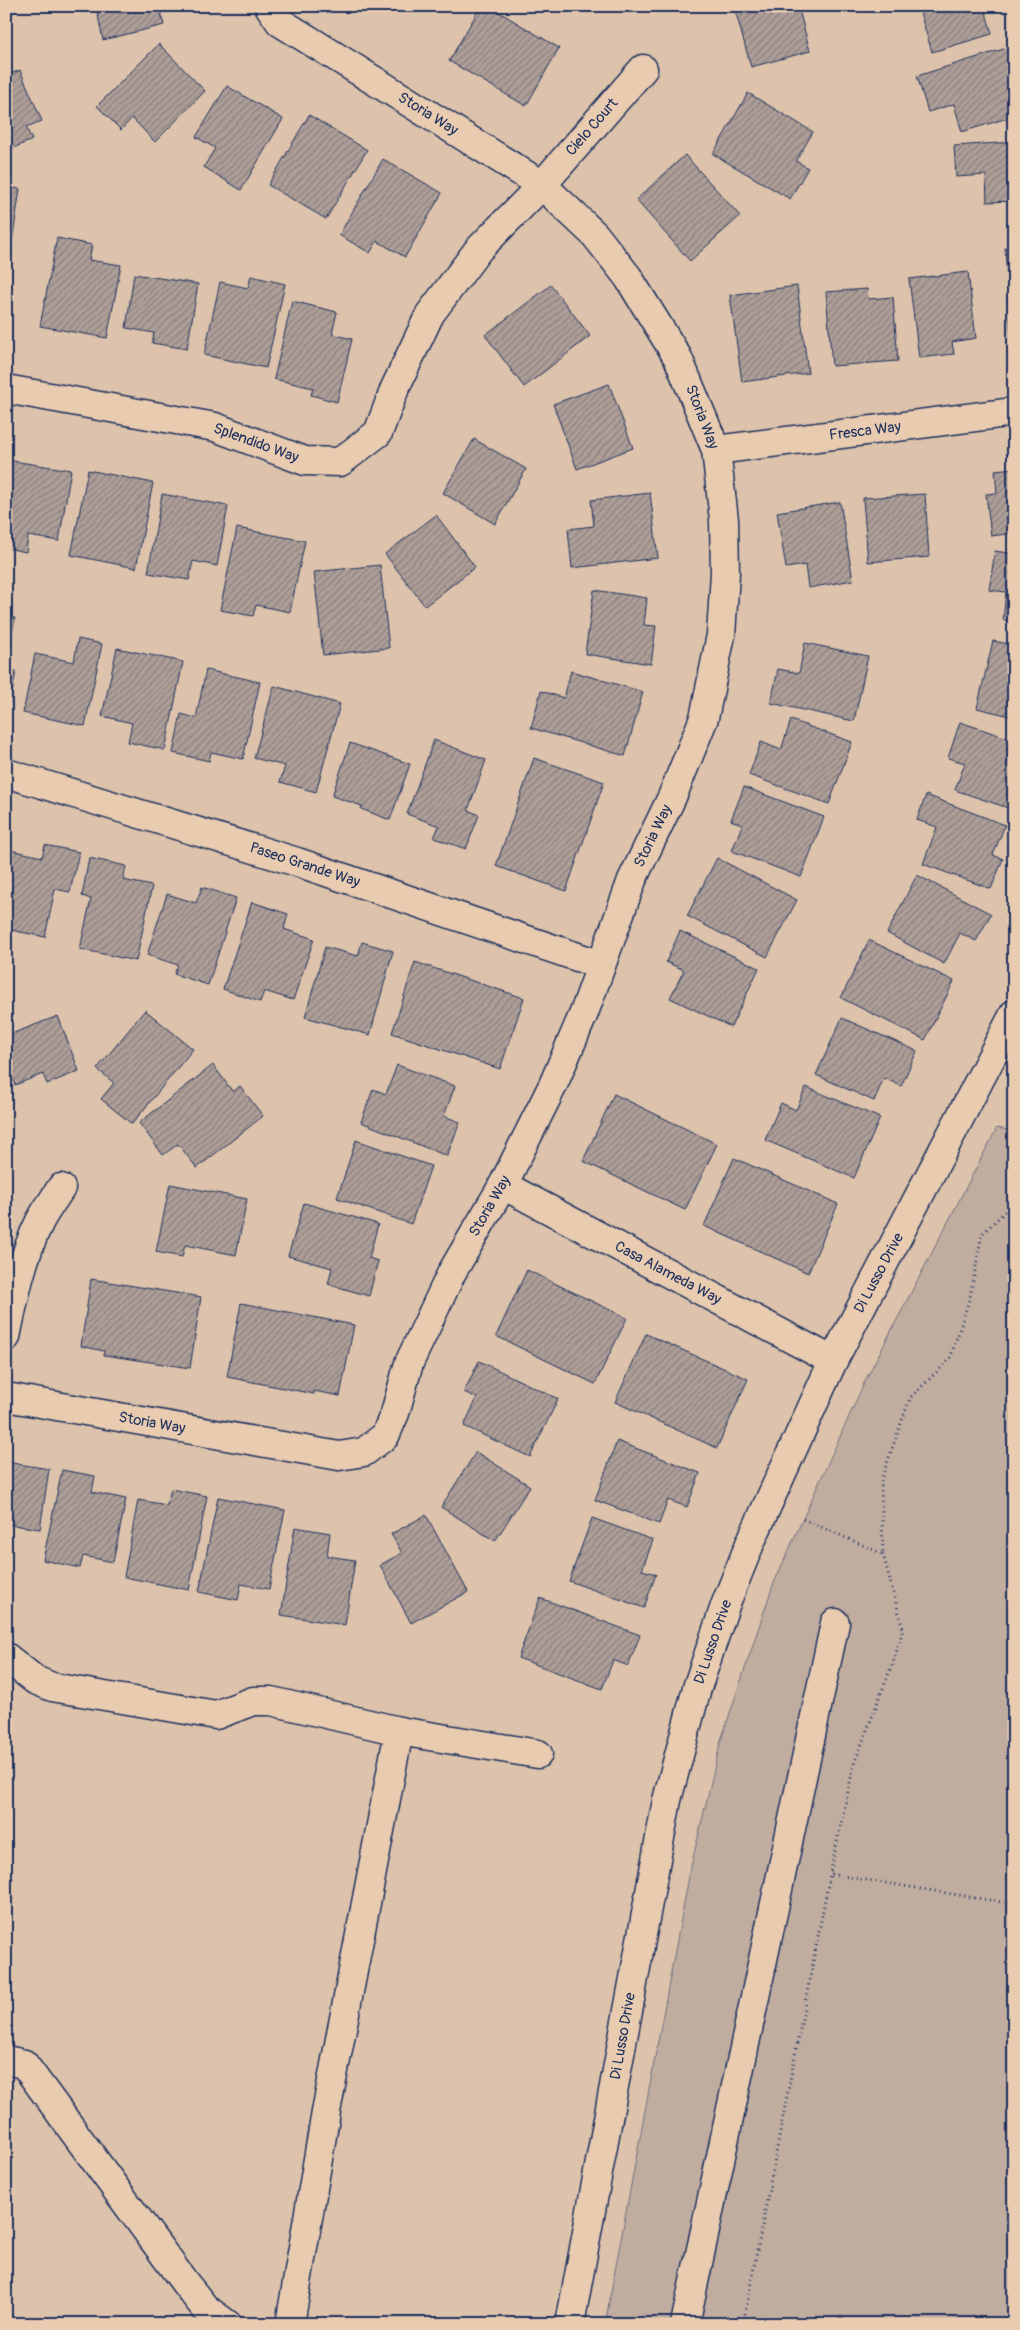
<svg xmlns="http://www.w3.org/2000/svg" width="1020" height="2330" font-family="Pangolin,sans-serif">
  <defs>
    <pattern id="building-hatch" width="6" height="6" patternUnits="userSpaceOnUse" patternTransform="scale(1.25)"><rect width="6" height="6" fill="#ad9e98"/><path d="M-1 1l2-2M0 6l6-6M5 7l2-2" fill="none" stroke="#8c817f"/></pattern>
  </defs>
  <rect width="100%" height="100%" fill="#ddc3ab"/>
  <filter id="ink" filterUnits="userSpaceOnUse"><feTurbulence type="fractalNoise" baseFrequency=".02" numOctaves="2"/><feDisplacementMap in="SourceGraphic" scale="10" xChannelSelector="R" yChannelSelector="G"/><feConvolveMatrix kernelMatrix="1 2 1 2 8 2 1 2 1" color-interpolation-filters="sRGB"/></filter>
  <g filter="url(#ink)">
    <path fill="#c0ada0" stroke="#6e6e7f" d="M997,1128l17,3v1193h-409l85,-453 31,-131 52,-155 92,-204z"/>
    <g fill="url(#building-hatch)" stroke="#1b2f5e">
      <path d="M96,6h63l5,19 -61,15z"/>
      <path d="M481,6h8l70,42 -33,58 -77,-45z"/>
      <path d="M734,6h64l12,45 -59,16z"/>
      <path d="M918,6h66l8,28 -60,18z"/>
      <path d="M159,44l46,47 -50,51 -23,-24 -11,12 -24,-24z"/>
      <path d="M1010,47l4,11v58l-52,16 -8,-28 -26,8 -11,-36z"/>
      <path d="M20,70l22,51 -16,6 6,13 -26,11v-75z"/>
      <path d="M227,86l56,33 -42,71 -37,-23 11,-19 -19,-11z"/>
      <path d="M748,93l65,39 -17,29 12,7 -18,31 -77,-45z"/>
      <path d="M309,115l58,35 -41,69 -58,-34z"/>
      <path d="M1014,142v59l-27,1 -1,-27 -30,2 -2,-31z"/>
      <path d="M685,155l55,61 -50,45 -54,-61z"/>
      <path d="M383,159l59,34 -37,64 -28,-16 -7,12 -31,-18z"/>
      <path d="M6,187l14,2 -9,60h-5z"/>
      <path d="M57,238l35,7 -3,15 32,5 -14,73 -67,-12z"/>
      <path d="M1005,248h9v96h-3z"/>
      <path d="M968,272l8,66 -24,4 2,12 -35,4 -10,-79z"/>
      <path d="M134,274l64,10 -11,65 -35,-6 2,-10 -28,-5z"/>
      <path d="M251,276l34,8 -19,84 -62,-13 16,-73 28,6z"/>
      <path d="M551,285l39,51 -66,51 -39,-52z"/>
      <path d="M797,286l11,87 -66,9 -12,-87z"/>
      <path d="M867,289l1,10 25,-2 5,64 -66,5 -6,-74z"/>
      <path d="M292,301l45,11 -5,22 20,5 -15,63 -26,-7 2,-7 -39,-9z"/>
      <path d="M609,384l24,64 -56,21 -24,-65z"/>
      <path d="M474,439l52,30 -31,55 -52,-31z"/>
      <path d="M6,460l65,10 -12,71 -31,-5 -2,16 -20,-4z"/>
      <path d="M1014,468v65l-23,3 -5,-42 11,-1 -2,-23z"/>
      <path d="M88,470l65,13 -17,85 -65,-13z"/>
      <path d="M650,493l8,65 -86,10 -4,-39 26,-3 -3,-26z"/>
      <path d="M162,494l66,12 -11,60 -24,-5 -4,19 -41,-7z"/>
      <path d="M925,494l4,63 -61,5 -5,-64z"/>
      <path d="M840,502l13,78 -45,8 -3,-23 -19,3 -9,-56z"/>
      <path d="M436,515l39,52 -50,39 -40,-52z"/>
      <path d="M237,528l68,13 -15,71 -34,-7 -3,11 -33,-6z"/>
      <path d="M995,551l19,3v67l-11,-1 3,-28 -17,-2z"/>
      <path d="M380,565l9,83 -66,7 -9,-83z"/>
      <path d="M594,590l53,8 -3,27 12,1 -5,38 -66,-10z"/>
      <path d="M6,616l9,2 -9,46z"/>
      <path d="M78,639l24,5 -17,82 -62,-13 12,-59 39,8z"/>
      <path d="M993,641l21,4v72l-37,-9z"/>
      <path d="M805,643l63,13 -14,65 -83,-18 7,-34 21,4z"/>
      <path d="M117,648l66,14 -18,88 -37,-8 4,-19 -30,-7z"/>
      <path d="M6,669l10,2 -7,37h-3z"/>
      <path d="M206,670l54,12 -17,77 -32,-7 -2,9 -36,-8 8,-39 15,4z"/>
      <path d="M571,671l72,21 -18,64 -94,-28 10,-37 23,7z"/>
      <path d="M274,686l66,18 -24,88 -36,-10 5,-16 -31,-8z"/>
      <path d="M791,720l61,22 -23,62 -80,-29 12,-33 20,8z"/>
      <path d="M960,722l54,18v70l-59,-20 10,-27 -17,-5z"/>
      <path d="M434,740l52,20 -18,50 11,5 -13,34 -32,-11 5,-12 -32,-12z"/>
      <path d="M350,743l60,21 -20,56 -29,-11 1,-3 -30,-10z"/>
      <path d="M534,758l70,24 -38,109 -70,-25z"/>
      <path d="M744,787l80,30 -23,60 -69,-26 10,-26 -11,-5z"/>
      <path d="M926,795l79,30 -12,30 10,4 -12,30 -68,-25 14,-37 -20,-7z"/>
      <path d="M45,845l34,7 -9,40 -15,-3 -10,48 -39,-8v-80l36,8z"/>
      <path d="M89,858l37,8 -3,14 29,6 -16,75 -56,-12 11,-50 -9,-3z"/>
      <path d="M717,858l80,42 -30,57 -80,-41z"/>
      <path d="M917,875l74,39 -15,27 -16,-8 -16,31 -57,-31z"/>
      <path d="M202,887l34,11 -28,87 -34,-11 4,-9 -31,-10 20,-61 29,9z"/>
      <path d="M252,902l36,12 -4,15 30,10 -21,61 -29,-9 -4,11 -37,-13z"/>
      <path d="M680,931l79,37 -28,59 -61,-29 14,-28 -18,-8z"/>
      <path d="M869,940l85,41 -29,59 -84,-42z"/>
      <path d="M362,942l31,9 -23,84 -65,-18 20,-70 33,9z"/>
      <path d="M415,962l109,36 -24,71 -108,-36z"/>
      <path d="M145,1010l48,39 -61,75 -31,-25 13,-16 -17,-14z"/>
      <path d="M58,1016l21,55 -32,13 -4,-10 -28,11 -9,-24v-25z"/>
      <path d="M842,1018l75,33 -16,35 -17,-8 -10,23 -58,-26z"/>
      <path d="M213,1065l20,27 7,-6 23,30 -66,52 -19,-24 -15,11 -24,-32z"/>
      <path d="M397,1065l58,21 -11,30 16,6 -13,34 -86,-34 12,-33 13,5z"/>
      <path d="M806,1087l74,31 -26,60 -89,-38 16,-37 15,7z"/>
      <path d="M614,1094l103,50 -32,66 -102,-49z"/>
      <path d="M356,1140l75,26 -20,58 -74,-26z"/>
      <path d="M734,1158l104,46 -30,69 -104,-47z"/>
      <path d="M170,1184l77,15 -11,56 -51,-10 -3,12 -26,-5z"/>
      <path d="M304,1203l74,21 -9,34 9,3 -9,35 -41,-12 4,-16 -44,-12z"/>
      <path d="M527,1270l100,48 -32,66 -99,-48z"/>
      <path d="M91,1279l110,18 -11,71 -86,-13v-4l-23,-5z"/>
      <path d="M241,1303l113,22 -14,71 -26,-5v3l-87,-17z"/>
      <path d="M646,1334l102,45 -31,69 -102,-46z"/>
      <path d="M479,1361l79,38 -28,58 -66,-31 13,-28 -13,-6z"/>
      <path d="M617,1441l83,32 -13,34 -19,-7 -9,24 -64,-24z"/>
      <path d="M476,1452l54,34 -35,55 -54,-34z"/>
      <path d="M6,1462l43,7 -9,60 -34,-5z"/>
      <path d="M62,1470l33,6 -3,16 34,7 -13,63 -30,-6 -3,12 -37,-8z"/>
      <path d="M171,1489l36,7 -18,94 -65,-13 14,-77 29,5z"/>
      <path d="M218,1497l67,13 -16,79 -28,-5 -3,16 -39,-8z"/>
      <path d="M426,1515l42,77 -57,31 -31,-58 22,-12 -11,-19z"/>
      <path d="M592,1518l61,22 -11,30 14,4 -12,34 -75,-27z"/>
      <path d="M295,1527l35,6 -3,23 28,4 -10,65 -64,-10z"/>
      <path d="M540,1598l100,37 -12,31 -15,-6 -11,29 -84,-31z"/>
    </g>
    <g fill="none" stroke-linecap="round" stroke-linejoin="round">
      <g stroke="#1b2f5e" stroke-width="31">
        <g id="minor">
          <path d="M6,389l209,38 90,34 35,1 38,-29 17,-45 35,-74 48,-64 64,-65 101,-116"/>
          <path d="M716,450l298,-38"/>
          <path d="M6,773l291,89 304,103"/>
          <path d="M503,1185l330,176"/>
          <path d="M6,1337c8,-39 16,-80 34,-116 6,-11 14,-22 21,-33"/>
          <path d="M6,1397l333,59 25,-4 21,-16 10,-23 14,-50 43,-91 51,-87 50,-100 31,-72 48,-133 40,-83 32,-79 17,-83 4,-62 -1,-53 -8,-70 -38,-92 -50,-81 -33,-42 -53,-50 -262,-163 -11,-16"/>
          <path d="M6,1657l29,23 17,7 164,28 37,-14h18l128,30 139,23"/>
          <path d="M6,2060l18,4 161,219 20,25 22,16"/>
          <path d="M290,2324l36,-212 73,-381"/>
          <path d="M570,2324l97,-524 30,-112 29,-85 25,-62 82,-180 181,-347"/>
          <path d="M685,2324l150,-701"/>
        </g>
      </g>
      <g stroke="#1b2f5e" stroke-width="3" stroke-dasharray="1 4" stroke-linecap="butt">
        <path d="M803,1519l80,35 -2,-74 29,-82 40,-39 20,-62 12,-63 32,-31"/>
        <path d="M883,1554l20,75 -8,28 -41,107 -24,110 184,30"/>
        <path d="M743,2324l87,-450"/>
      </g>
      <use href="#minor" stroke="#e9ccb0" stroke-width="28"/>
    </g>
  </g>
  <g text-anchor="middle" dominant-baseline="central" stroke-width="4" stroke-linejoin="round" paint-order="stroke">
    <g font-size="15" fill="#1b2f5e" stroke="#e9ccb0">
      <text transform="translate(428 114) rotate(32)">Storia Way</text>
      <text transform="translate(592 127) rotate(-49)">Cielo Court</text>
      <text transform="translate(702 417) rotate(69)">Storia Way</text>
      <text transform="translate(865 431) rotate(-7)">Fresca Way</text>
      <text transform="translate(256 443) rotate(20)">Splendido Way</text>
      <text transform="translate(653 836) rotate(-64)">Storia Way</text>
      <text transform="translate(305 865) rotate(18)">Paseo Grande Way</text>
      <text transform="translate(490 1206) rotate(-60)">Storia Way</text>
      <text transform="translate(668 1273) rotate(28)">Casa Alameda Way</text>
      <text transform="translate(879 1273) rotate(-62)">Di Lusso Drive</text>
      <text transform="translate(152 1423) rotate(10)">Storia Way</text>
      <text transform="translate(713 1642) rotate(-71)">Di Lusso Drive</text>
      <text transform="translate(623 2036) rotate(-80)">Di Lusso Drive</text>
    </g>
  </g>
  <rect width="1020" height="2330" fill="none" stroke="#e9ccb0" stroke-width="25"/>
  <rect x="12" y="12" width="995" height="2305" fill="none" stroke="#1b2f5e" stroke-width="2" filter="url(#ink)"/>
</svg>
